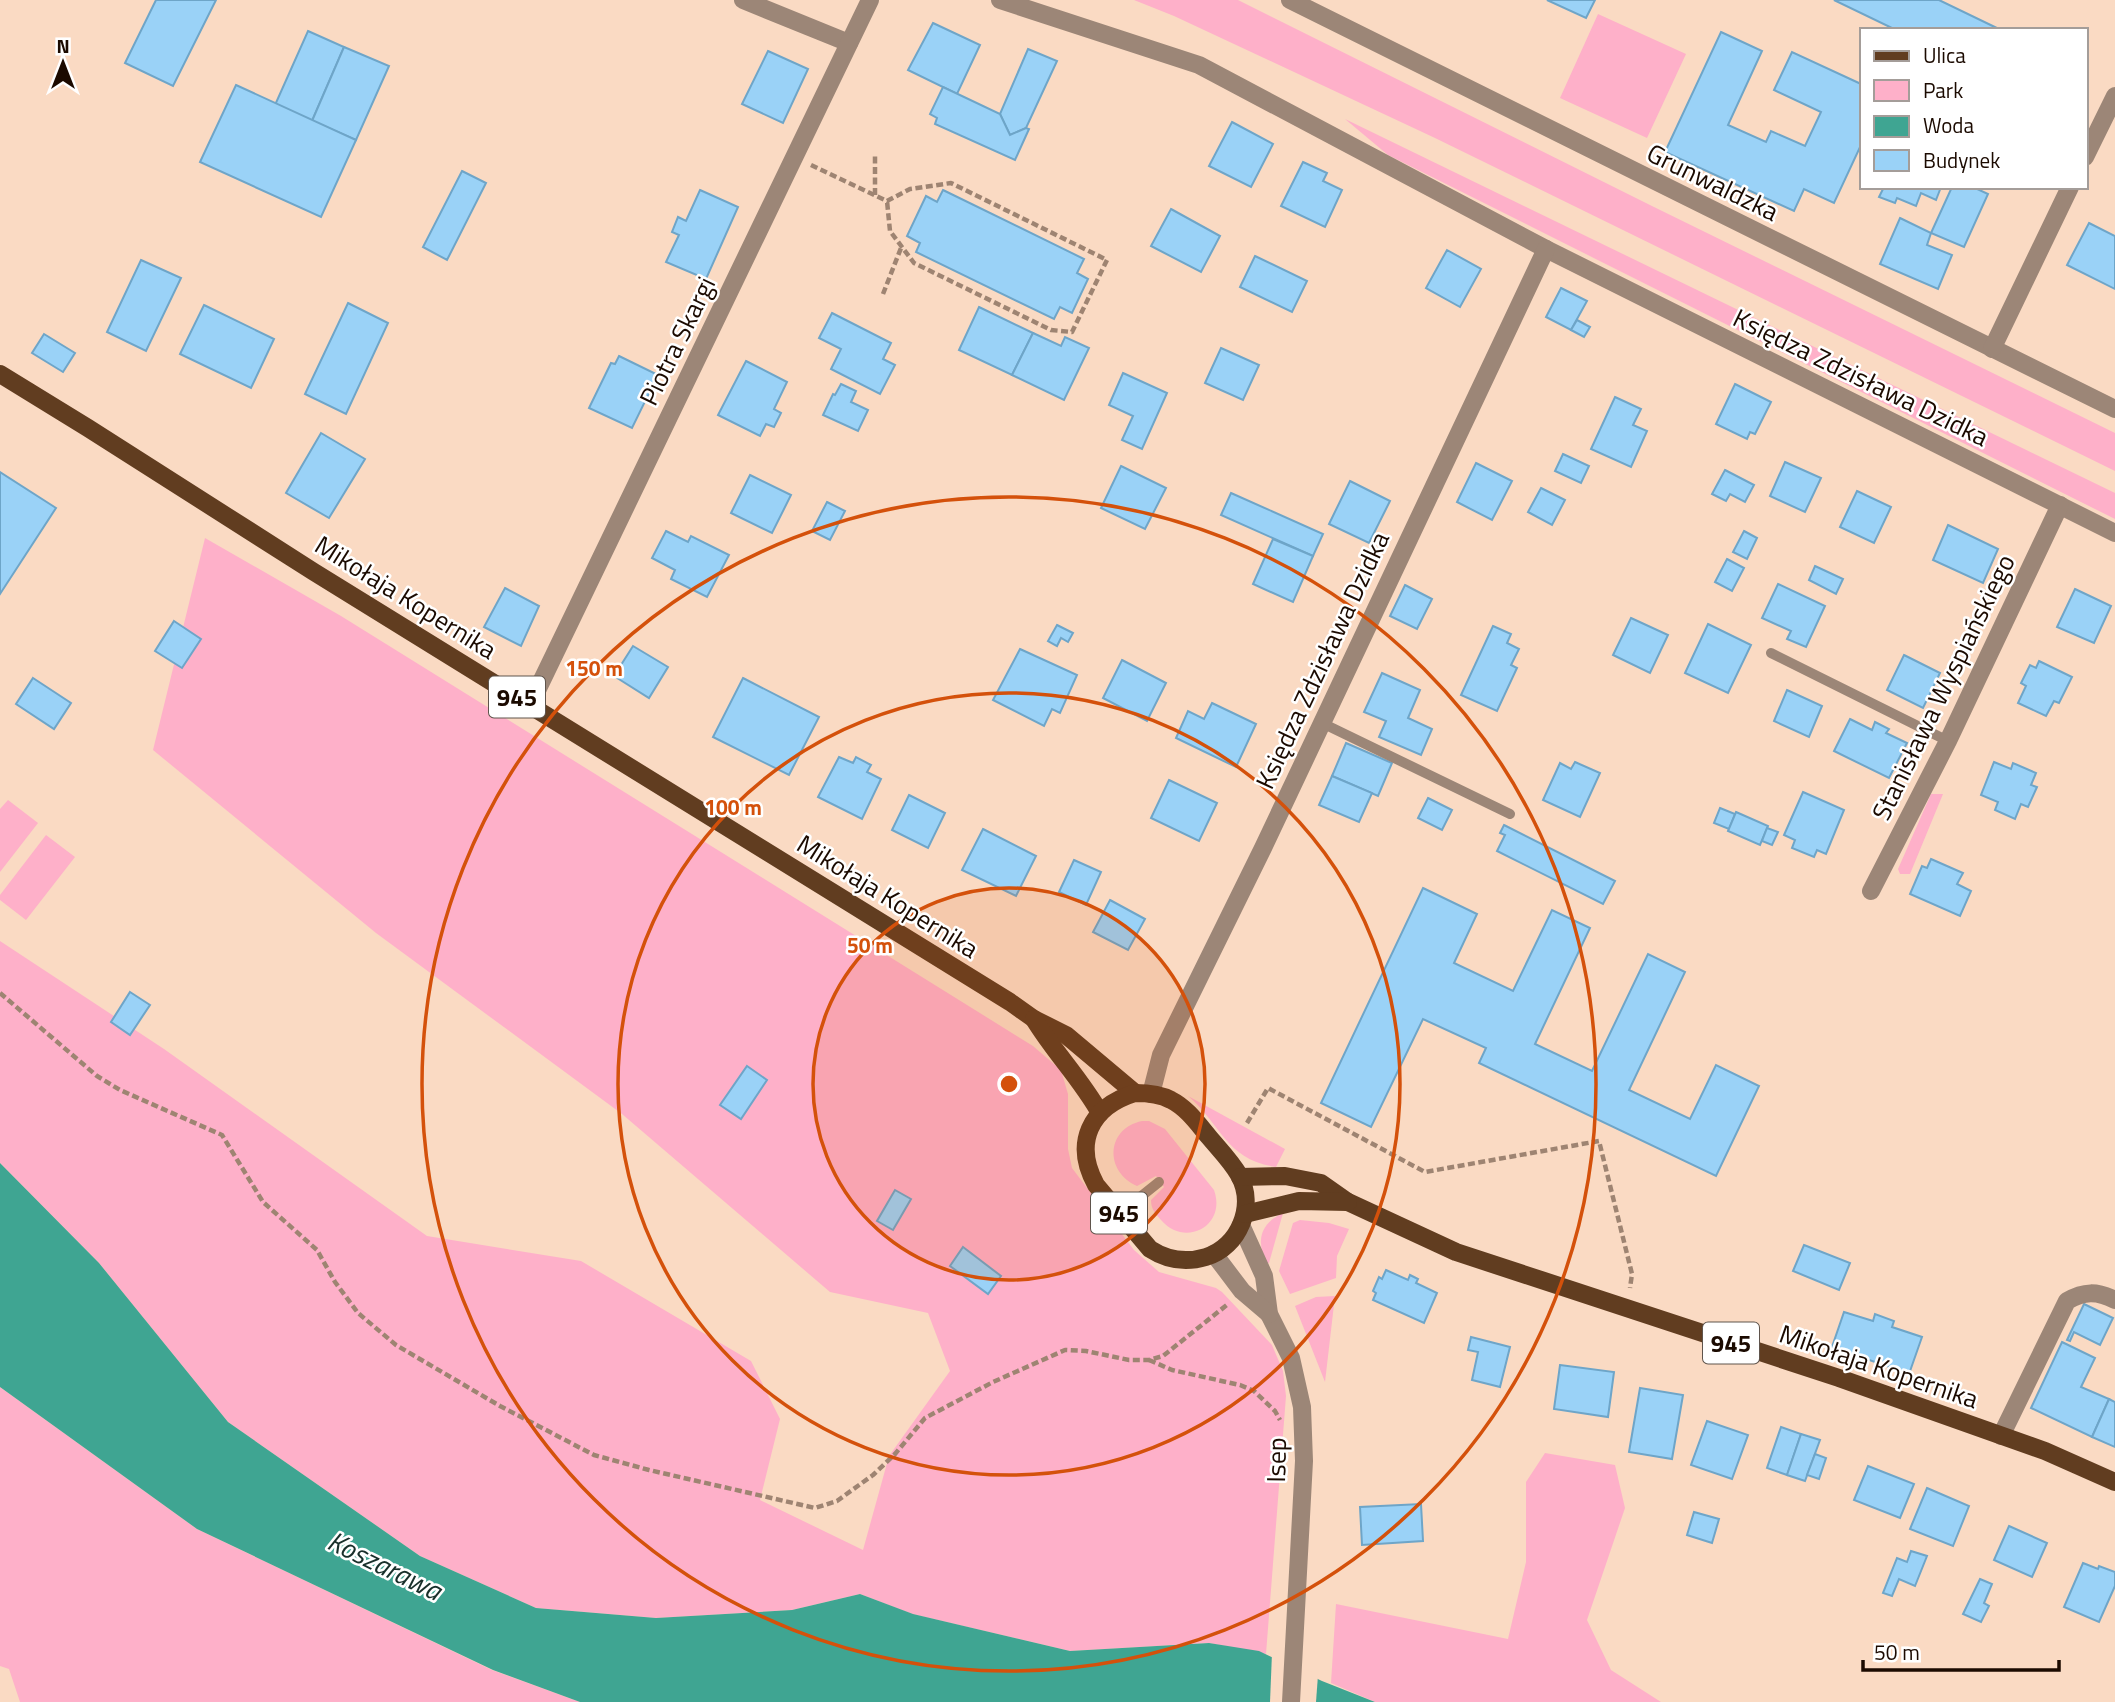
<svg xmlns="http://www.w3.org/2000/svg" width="2115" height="1702" font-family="'Titillium Web',sans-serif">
  <rect width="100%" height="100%" fill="#fadac3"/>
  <g fill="#feb0c9">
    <path d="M1134,0h104l416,207 461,226v38l-680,-333 -261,-122z"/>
    <path d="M1598,14l88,40 -39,84 -87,-40z"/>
    <path d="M1345,119l770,374v26l-727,-364z"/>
    <path d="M205,538l136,78 692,430 28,24 7,24v55l4,19 62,82 25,22 57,16 6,4 50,53 11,26 3,25 -20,258 -57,-11 -139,8 -158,-37 -52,-20 -68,16 -136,8 -120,-10 -116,-52 -192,-134 -129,-159 -99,-100v-222l164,108 263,187 154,25 170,100 29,58 -20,81 103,50 26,-94 61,-85 -22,-58 -98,-21 -208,-178 -246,-181 -223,-183z"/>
    <path d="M1931,794h12l-33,80h-10l-2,-5z"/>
    <path d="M8,800l30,23 -38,49v-63z"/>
    <path d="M46,835l29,22 -49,63 -26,-20v-5z"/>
    <path d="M1188,1096l97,53 -9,18c-50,-7 -54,-42 -88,-71z"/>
    <path d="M1142,1121h7l16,8 49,61c13,36 -29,58 -53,30 -6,-7 -10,-11 -10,-20l13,-13 -8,-11 -19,10c-32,-14 -32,-57 5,-65z"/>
    <path d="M1283,1213l-14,50 -2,1c-11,-22 -8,-40 16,-51z"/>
    <path d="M1300,1220l29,3 20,6 -12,27 -1,22 -46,16 -11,-23 14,-48z"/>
    <path d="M1335,1296l-10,86 -30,-76 21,-9z"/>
    <path d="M0,1387l197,142 295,141 88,32h-560l-11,-33 -9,-3z"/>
    <path d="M1545,1453l70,12 10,43 -38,112 24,50 50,32h-286l-44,-19 5,-79 172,35 18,-77v-80z"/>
  </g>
  <path fill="#3fa592" d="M0,1163l99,100 129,159 192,134 116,52 120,10 136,-8 68,-16 53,20 157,37 139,-8 50,8 63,30 53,21h-795l-87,-32 -296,-141 -197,-142z"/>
  <path fill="#fadac3" d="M1272,1653l46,22 -2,27h-46z"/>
  <g fill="#9ad2f7" stroke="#6ea5c8" stroke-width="2">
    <path d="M156,0h60l-43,86 -48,-23z"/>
    <path d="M1547,0h48l-9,18z"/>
    <path d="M1834,0h105l62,30h-105z"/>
    <path d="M933,23l47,22 -23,49 -49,-24z"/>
    <path d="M308,31l36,16 -32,74 -37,-16z"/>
    <path d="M1721,32l41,19 -34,74 38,17 5,-11 34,15 16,-34 -47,-22 18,-38 69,32v61l-27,58 -30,-14 -10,22 -129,-59z"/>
    <path d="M344,47l45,19 -33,74 -44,-19z"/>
    <path d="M1028,49l29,12 -31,67 -16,7 -10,-21z"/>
    <path d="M768,51l40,18 -25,54 -41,-19z"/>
    <path d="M236,85l120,55 -35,77 -121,-55z"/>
    <path d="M943,87l57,27 10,21 16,-7 3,1 -14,31 -80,-36 2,-6 -7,-4z"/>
    <path d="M1232,122l41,22 -22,43 -42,-21z"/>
    <path d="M1303,162l24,11 -4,8 19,9 -17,37 -44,-21z"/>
    <path d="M462,171l24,12 -39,77 -24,-13z"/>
    <path d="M1884,187h57l-5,13 -15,-7 -5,13 -19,-8 -2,5 -16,-6z"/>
    <path d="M1952,187h21l15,7 -24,53 -33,-14z"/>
    <path d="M700,190l38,17 -32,72 -40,-17 13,-27 -7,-3 6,-15 8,4z"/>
    <path d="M943,190l141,69 -7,14 11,6 -16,34 -12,-6 -6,12 -138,-67 4,-9 -13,-7 19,-40 11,6z"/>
    <path d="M1171,209l49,27 -19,36 -50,-26z"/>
    <path d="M1900,218l31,15 -4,12 25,10 -14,34 -58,-25z"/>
    <path d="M2089,223l26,13v53l-48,-24z"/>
    <path d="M1447,250l34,19 -21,38 -34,-19z"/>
    <path d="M1255,256l52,25 -15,31 -52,-25z"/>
    <path d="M141,260l40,18 -35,73 -39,-19z"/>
    <path d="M1561,288l26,13 -16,29 -25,-13z"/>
    <path d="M348,303l40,20 -42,91 -41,-20z"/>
    <path d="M204,305l70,34 -23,49 -71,-34z"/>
    <path d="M979,307l54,26 -21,42 -53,-25z"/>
    <path d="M832,313l59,30 -8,16 12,6 -15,29 -49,-25 10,-20 -22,-11z"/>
    <path d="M1577,320l13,7 -6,10 -13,-7z"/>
    <path d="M1033,333l28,13 4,-9 24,11 -25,52 -52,-25z"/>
    <path d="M44,334l31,19 -12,19 -31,-19z"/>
    <path d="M1221,348l38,17 -16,35 -38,-17z"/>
    <path d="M619,356l39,19 -26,53 -43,-20 22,-45 4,1z"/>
    <path d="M746,361l41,21 -13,27 7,4 -7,14 -8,-3 -6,12 -42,-21z"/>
    <path d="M1123,373l44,20 -25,56 -20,-9 11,-24 -24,-11z"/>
    <path d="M841,384l15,7 -5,11 17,8 -10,21 -35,-16 10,-21 2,1z"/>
    <path d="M1735,384l36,18 -16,32 -5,-2 -3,7 -31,-15z"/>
    <path d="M1615,397l26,12 -8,16 14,6 -16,36 -40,-18z"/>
    <path d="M321,433l44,26 -36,59 -43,-25z"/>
    <path d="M1563,454l26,12 -8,17 -26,-12z"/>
    <path d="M1785,462l36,16 -16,34 -35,-16z"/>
    <path d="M1476,463l36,18 -20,39 -35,-18z"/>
    <path d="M1121,466l45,22 -21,41 -44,-21z"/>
    <path d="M1725,470l29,15 -9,17 -15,-8 -4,7 -14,-7z"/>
    <path d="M0,472l56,36 -56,86z"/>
    <path d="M750,475l41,20 -19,38 -41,-20z"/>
    <path d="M1350,481l40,20 -21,42 -40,-19z"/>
    <path d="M1541,488l24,12 -13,25 -24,-13z"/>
    <path d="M1857,491l34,16 -17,36 -34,-16z"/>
    <path d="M1231,493l92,41 -10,22 -92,-41z"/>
    <path d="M827,502l18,9 -15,29 -18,-9z"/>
    <path d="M1948,525l50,24 -15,34 -50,-23z"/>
    <path d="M666,531l22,11 3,-6 38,19 -22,42 -36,-18 4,-9 -23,-12z"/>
    <path d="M1744,531l13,7 -10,21 -14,-7z"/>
    <path d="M1273,539l40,17 -20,46 -40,-18z"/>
    <path d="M1727,559l17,9 -12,23 -17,-9z"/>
    <path d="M1815,566l28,13 -7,15 -27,-14z"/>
    <path d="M1778,584l47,22 -19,41 -19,-8 4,-8 -29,-13z"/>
    <path d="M1405,585l27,14 -15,30 -27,-13z"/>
    <path d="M505,588l34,18 -18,40 -37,-19z"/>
    <path d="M2075,589l36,17 -17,37 -37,-16z"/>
    <path d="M1631,618l37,17 -18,38 -37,-18z"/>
    <path d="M174,621l27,18 -19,29 -27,-17z"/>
    <path d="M1708,624l43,21 -23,48 -43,-20z"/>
    <path d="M1057,625l16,8 -5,9 -7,-4 -4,8 -9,-5z"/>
    <path d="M1493,626l18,8 -4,9 12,6 -8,16 6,3 -20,43 -36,-16z"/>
    <path d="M633,646l35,21 -19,31 -35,-22z"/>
    <path d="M1020,649l57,26 -17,38 -8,-4 -8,17 -51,-26z"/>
    <path d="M1904,655l36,18 -17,35 -36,-18z"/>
    <path d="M1122,660l44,23 -19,38 -44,-23z"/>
    <path d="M2039,661l33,16 -13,26 -5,-2 -8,15 -28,-13 8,-17 -5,-3 9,-18 6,3z"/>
    <path d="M1382,673l38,17 -12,28 24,11 -11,26 -42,-18 7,-16 -22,-9z"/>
    <path d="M33,678l38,25 -17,26 -38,-25z"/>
    <path d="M743,678l76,39 -30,58 -76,-38z"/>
    <path d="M1787,690l35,16 -13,31 -35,-16z"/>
    <path d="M1212,703l44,21 -20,43 -60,-29 12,-27 16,8z"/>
    <path d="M1850,719l22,11 3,-8 14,7 -3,4 21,10 -18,35 -55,-27z"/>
    <path d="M1346,743l46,20 -14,33 -46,-20z"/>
    <path d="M839,757l14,6 3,-6 15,8 -4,7 14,7 -19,40 -44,-22z"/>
    <path d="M1575,762l25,11 -20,44 -37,-17 17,-37 11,6z"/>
    <path d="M1994,762l17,7 2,-6 23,10 -5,12 6,2 -9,20 -7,-3 -6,15 -20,-9 3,-8 -17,-7z"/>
    <path d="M1332,776l40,17 -13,29 -40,-17z"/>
    <path d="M1169,780l48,23 -18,38 -48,-23z"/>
    <path d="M1803,792l41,18 -18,44 -9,-4 -3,7 -22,-9 3,-8 -11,-5z"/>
    <path d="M909,795l36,18 -17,35 -36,-18z"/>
    <path d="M1428,798l24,12 -10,20 -24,-12z"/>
    <path d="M1720,808l15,6 -6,15 -15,-6z"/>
    <path d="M1736,812l32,14 -8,19 -32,-14z"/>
    <path d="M1504,825l111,56 -12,23 -106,-53 8,-16 -5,-2z"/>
    <path d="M1767,828l11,4 -6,13 -10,-4z"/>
    <path d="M983,829l53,27 -20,40 -54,-26z"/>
    <path d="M1931,859l32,14 -6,11 14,7 -11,25 -50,-22 12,-28 5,2z"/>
    <path d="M1074,860l27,12 -15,33 -27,-13z"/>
    <path d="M1423,888l54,26 -23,49 59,28 39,-81 38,18 -55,116 57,27 56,-117 37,18 -56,118 61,29 26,-54 43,21 -43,90 -237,-113 7,-15 -63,-29 -52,108 -50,-24z"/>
    <path d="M1110,900l35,19 -17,31 -35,-18z"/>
    <path d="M130,992l20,13 -20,30 -19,-13z"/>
    <path d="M747,1066l20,14 -26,39 -21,-14z"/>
    <path d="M895,1190l16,9 -18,31 -16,-9z"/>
    <path d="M1804,1245l46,18 -11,27 -46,-19z"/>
    <path d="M963,1247l38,29 -13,18 -38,-28z"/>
    <path d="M1386,1270l22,10 2,-5 8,4 -2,4 21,10 -13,30 -51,-23 3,-7 -3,-2 6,-14 3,2z"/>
    <path d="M2084,1304l29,14 -13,27 -26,-13 -4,9 -3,-1z"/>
    <path d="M1844,1312l29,9 2,-7 19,7 -2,6 30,10 -13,37 -77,-27z"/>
    <path d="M1471,1337l39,10 -10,40 -28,-7 6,-28 -10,-2z"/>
    <path d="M2062,1342l33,16 -14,29 28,12 -17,38 -61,-29z"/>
    <path d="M1560,1365l54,7 -6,45 -54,-8z"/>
    <path d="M1640,1388l43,7 -11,64 -43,-7z"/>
    <path d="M2109,1399l6,3v45l-23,-10z"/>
    <path d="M1707,1421l41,14 -16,44 -41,-14z"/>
    <path d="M1781,1427l20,7 -14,41 -20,-7z"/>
    <path d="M1801,1434l19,6 -15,41 -18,-6z"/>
    <path d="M1815,1454l11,4 -7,21 -12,-4z"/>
    <path d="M1868,1466l46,18 -14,34 -46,-18z"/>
    <path d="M1927,1488l42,18 -16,40 -43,-17z"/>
    <path d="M1421,1504l2,37 -61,4 -2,-38z"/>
    <path d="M1694,1512l25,7 -7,24 -25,-8z"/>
    <path d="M2009,1526l38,17 -15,34 -38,-17z"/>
    <path d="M1911,1551l16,5 -12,30 -16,-7 -7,17 -9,-3 14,-35 10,4z"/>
    <path d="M2083,1563l15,6 1,-3 16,6v14l-16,36 -35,-15z"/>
    <path d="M1980,1579l12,5 -8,19 5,3 -8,16 -18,-8z"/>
  </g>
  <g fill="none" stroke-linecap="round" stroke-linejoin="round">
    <g stroke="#9e8472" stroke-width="4.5" stroke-dasharray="7 3.5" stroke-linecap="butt">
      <path d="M811,165l76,36 23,-12 41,-6 156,77 -35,72 -21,-2 -137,-67 -24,-32 -3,-30"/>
      <path d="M875,195v-42"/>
      <path d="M883,294l18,-46"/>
      <path d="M0,993l97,83 23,14 102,45 41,67 54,48 18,32 23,31 38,32 104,61 94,49 55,15 166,38 22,-7 36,-26 22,-21 30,-36 68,-36 72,-32 21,1 43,9h20l14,-4 65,-52"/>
      <path d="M1247,1123l21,-35 157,84 174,-31 33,133 -2,14"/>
      <path d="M1149,1360l23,10 68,15 14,6 21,20 5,9"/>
    </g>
    <g stroke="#9c8677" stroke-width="10">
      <path d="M1771,653l177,88"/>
      <path d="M1322,723l188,91"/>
      <path d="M1119,1214l40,-32"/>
    </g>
    <g stroke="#9c8677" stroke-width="18">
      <path d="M743,0l106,43"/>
      <path d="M1000,0l199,65 347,184 569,284"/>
      <path d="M1290,0l825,409"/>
      <path d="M2085,157l30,-61"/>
      <path d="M1992,349l78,-162"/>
      <path d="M530,705l340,-705"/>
      <path d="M1871,891l77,-150 112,-236"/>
      <path d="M1151,1094l10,-39 102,-207 283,-599"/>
      <path d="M1241,1225l23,51 5,38 22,44 11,49 2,54 -13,241"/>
      <path d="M1214,1254l28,37 27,23"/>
      <path d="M2001,1436l66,-135c17,-10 30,-10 48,-1"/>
    </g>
    <g stroke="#613d20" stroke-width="18">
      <path d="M0,374l88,54 226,144 696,430 24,17 32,16 69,58"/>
      <path d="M1034,1019c20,33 47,60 66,94"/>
      <path d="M1135,1093c12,0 25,1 36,7 16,8 27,24 38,37 10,12 22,24 30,38 17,31 0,72 -33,82 -20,6 -39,3 -56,-8l-54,-64c-23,-42 -6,-78 39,-92z"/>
      <path d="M1240,1177l45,-1 36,7 27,19 108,50 383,126 206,73 70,31"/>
      <path d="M1245,1214l54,-13 49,1"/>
    </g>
  </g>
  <circle cx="1009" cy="1084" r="196" fill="#d4510b" fill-opacity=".12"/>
  <g fill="none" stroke="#d4510b" stroke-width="3.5">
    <circle cx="1009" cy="1084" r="196"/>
    <circle cx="1009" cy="1084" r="391"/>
    <circle cx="1009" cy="1084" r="587"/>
  </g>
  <g text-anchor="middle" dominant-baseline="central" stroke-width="5" stroke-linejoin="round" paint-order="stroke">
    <g fill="#fff" stroke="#5f544c" stroke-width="2">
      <rect x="489" y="676.5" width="56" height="41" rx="5"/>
      <rect x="1091" y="1192.5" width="56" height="41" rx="5"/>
      <rect x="1703" y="1322.5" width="56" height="41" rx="5"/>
    </g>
    <g font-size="24" font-weight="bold" fill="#1b0a00">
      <text x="517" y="697">945</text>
      <text x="1119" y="1213">945</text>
      <text x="1731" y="1343">945</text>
    </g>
    <g font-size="26" fill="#1b0a00" stroke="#fff">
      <text transform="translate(1713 182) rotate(26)">Grunwaldzka</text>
      <text transform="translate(677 341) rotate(-64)">Piotra Skargi</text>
      <text transform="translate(1861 377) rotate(26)">Księdza Zdzisława Dzidka</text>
      <text transform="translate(406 597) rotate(32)">Mikołaja Kopernika</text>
      <text transform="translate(1322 660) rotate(-65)">Księdza Zdzisława Dzidka</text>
      <text transform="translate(1943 687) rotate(-64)">Stanisława Wyspiańskiego</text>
      <text transform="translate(888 896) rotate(32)">Mikołaja Kopernika</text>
      <text transform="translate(1879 1366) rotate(19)">Mikołaja Kopernika</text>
      <text transform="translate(1276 1460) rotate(-89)">Isep</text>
    </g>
    <g font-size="28" font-style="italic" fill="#182f2a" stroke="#fff">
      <text transform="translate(385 1565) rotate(26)">Koszarawa</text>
    </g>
  </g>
  <circle cx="1009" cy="1084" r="10" fill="#d4510b" stroke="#fff" stroke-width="3.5"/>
  <g font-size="21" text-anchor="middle" font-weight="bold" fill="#d4510b" stroke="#fff" stroke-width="5" stroke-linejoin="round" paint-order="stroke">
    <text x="594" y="676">150 m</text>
    <text x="733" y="815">100 m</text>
    <text x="870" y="953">50 m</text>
  </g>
  <rect x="1860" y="28" width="228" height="161" fill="#ffffff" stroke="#a49d99" stroke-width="2"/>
  <rect x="1874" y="51" width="35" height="10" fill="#613d20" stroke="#a49d99" stroke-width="2"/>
  <text x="1923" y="63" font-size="21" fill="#1b0a00">Ulica</text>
  <rect x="1874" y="80" width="35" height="21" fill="#feb0c9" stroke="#a49d99" stroke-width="2"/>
  <text x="1923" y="98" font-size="21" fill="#1b0a00">Park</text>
  <rect x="1874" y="116" width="35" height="21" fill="#3fa592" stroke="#a49d99" stroke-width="2"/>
  <text x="1923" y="133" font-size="21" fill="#1b0a00">Woda</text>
  <rect x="1874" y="150" width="35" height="21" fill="#9ad2f7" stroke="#a49d99" stroke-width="2"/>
  <text x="1923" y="168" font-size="21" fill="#1b0a00">Budynek</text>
  <g transform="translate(63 63)" stroke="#ffffff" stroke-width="5" paint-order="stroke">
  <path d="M0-5L12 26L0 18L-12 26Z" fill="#1b0a00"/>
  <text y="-10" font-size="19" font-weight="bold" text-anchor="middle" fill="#1b0a00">N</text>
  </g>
  <path d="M1863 1660v10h196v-10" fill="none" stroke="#1b0a00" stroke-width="3.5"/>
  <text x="1874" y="1660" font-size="21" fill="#1b0a00" stroke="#ffffff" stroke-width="5" paint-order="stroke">50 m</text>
</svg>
